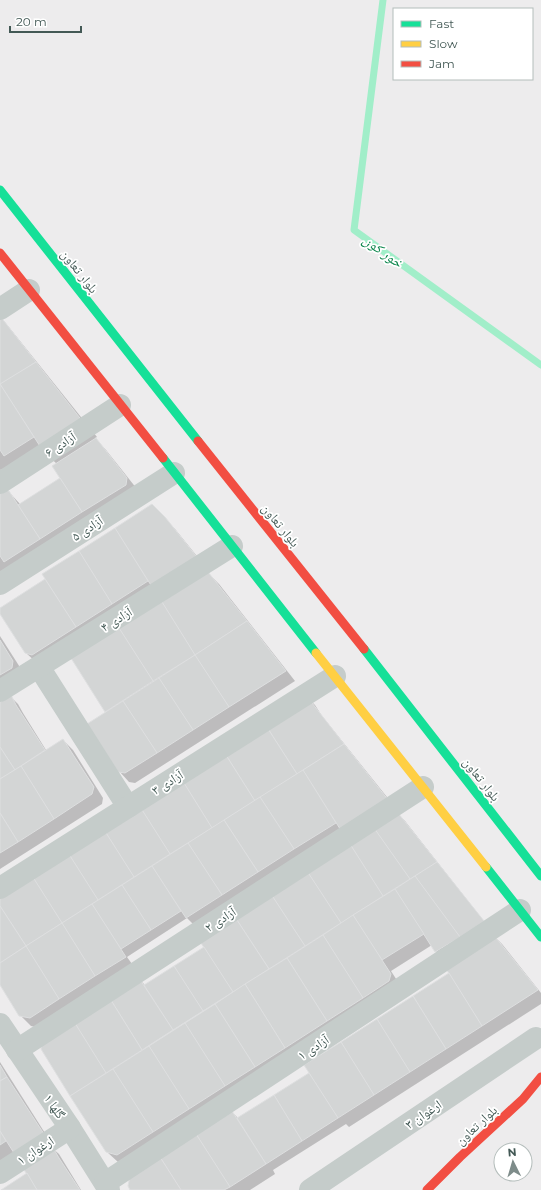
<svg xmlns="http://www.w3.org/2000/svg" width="541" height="1190" font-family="Montserrat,'Noto Naskh Arabic',sans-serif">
  <rect width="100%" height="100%" fill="#edeced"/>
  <g fill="#0003" fill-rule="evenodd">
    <path d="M0,316l97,121 -2,1 11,12 31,39 -137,92v-89h9l11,12 41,-26 -4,-14 -12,-11 -45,17z"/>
    <path d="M152,505l23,24 34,42 -2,1 12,12 76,97 -160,102 -6,-1 -10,-11 -13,-59 -33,-53 -36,4 -11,-10 -26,-41v-3l47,-30 -3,-4z"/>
    <path d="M0,636l23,36 -23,20z"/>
    <path d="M305,695l10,10 7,11 77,96 -2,1 8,8 85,108 -47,29 -7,-7 -4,-6 -41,26 9,14 -282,177 -11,-10 -65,-103 97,-70 6,6 62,-34 -10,-23 -10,-10 -60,39 5,7 -92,64 -9,-2 -11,-11 -20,-32v-93zM237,989l1,1 -94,60v-3z"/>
    <path d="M11,697l7,7 5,9 23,37 17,-10 10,10 30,48 -1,6 -102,65v-166z"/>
    <path d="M492,934l10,10 39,49v11l-192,123 -3,-3 -73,46 2,4 -25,16h-118l100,-78 7,7 70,-45 4,4 137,-105z"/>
    <path d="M0,1062l50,79 -50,20z"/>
    <path d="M51,1147l8,7 22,36h-79l26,-17z"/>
  </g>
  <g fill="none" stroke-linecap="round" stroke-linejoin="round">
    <path stroke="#a1eec9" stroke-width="7" d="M383,0l-29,230 187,135"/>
  </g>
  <g fill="#d3d5d5" stroke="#dedfe0">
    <path d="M0,316l36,46 -36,23z"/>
    <path d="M36,362l51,65 -42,27 -45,-70z"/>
    <path d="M0,384l34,53 -30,19 -4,-6z"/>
    <path d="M96,438l31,40 -1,7 -44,27 -30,-46z"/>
    <path d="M60,478l22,34 -42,27 -22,-34z"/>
    <path d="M2,489l7,2 31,48 -36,23 -4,-6v-65z"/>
    <path d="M152,504l13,13 35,44 -46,29 -39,-62z"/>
    <path d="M115,528l33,53 -36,23 -33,-53z"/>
    <path d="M79,551l33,53 -36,23 -34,-53z"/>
    <path d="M208,572l39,49 -52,34 -33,-53z"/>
    <path d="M45,579l31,48 -44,28 -7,-2 -25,-39v-6z"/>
    <path d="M162,602l33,53 -42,26 -34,-53z"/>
    <path d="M247,621l39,50 -57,36 -34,-52z"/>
    <path d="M119,628l34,53 -48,31 -34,-54z"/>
    <path d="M0,640l13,21 -1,7 -12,7z"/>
    <path d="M195,655l34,52 -36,23 -34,-52z"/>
    <path d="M159,678l34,52 -36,23 -34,-52z"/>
    <path d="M305,694l39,50 -47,30 -34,-53z"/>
    <path d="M11,695l5,10 29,45 -30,20 -15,-23v-45z"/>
    <path d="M123,701l34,52 -32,20 -7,-1 -31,-48z"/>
    <path d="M263,721l34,53 -42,27 -31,-49z"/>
    <path d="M63,739l31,48 -2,7 -38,25 -33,-53z"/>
    <path d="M344,744l45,57 -47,31 -39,-62z"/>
    <path d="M0,747l15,23 -15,9z"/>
    <path d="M224,752l31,49 -43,27 -33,-53z"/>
    <path d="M21,766l33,53 -36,23 -18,-29v-34z"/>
    <path d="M303,770l33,53 -42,26 -34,-52z"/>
    <path d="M179,775l33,53 -42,26 -33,-52z"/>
    <path d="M260,797l34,52 -36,23 -34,-52z"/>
    <path d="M137,802l33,52 -36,23 -33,-52z"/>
    <path d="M0,813l18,29 -18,11z"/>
    <path d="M398,813l39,49 -27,17 -36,-51z"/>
    <path d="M224,820l34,52 -36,23 -34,-52z"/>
    <path d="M101,825l33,52 -36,23 -33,-52z"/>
    <path d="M374,828l36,51 -27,17 -33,-52z"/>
    <path d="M188,843l34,52 -36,23 -34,-52z"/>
    <path d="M350,844l33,52 -42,27 -34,-52z"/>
    <path d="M65,848l33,52 -36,23 -33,-52z"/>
    <path d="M437,862l47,59 -24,16 -45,-61z"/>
    <path d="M152,866l29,45 -30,19 -29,-45z"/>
    <path d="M29,871l33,52 -36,23 -26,-40v-17z"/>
    <path d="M307,871l34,52 -36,23 -34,-52z"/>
    <path d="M415,876l45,61 -25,15 -40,-63z"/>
    <path d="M122,885l29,45 -30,19 -29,-45z"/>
    <path d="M395,889l29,45 -42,26 -29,-45z"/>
    <path d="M271,894l34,52 -36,23 -34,-52z"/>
    <path d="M92,904l34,53 -31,19 -33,-53z"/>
    <path d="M0,906l26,40 -26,17z"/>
    <path d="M353,915l38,59 -2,7 -26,17 -40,-63z"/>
    <path d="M235,917l34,52 -36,23 -34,-52z"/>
    <path d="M62,923l33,53 -36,23 -33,-53z"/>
    <path d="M492,933l46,57 -56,36 -39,-62z"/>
    <path d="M323,935l40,63 -36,23 -40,-63z"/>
    <path d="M26,946l33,53 -29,19 -11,-2 -19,-31v-22z"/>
    <path d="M204,947l29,45 -30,19 -29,-45z"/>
    <path d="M287,958l40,63 -42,27 -40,-64z"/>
    <path d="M174,966l29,45 -30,19 -29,-45z"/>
    <path d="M449,973l33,53 -36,23 -33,-53z"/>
    <path d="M139,978l34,52 -31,20 -33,-53z"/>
    <path d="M245,984l40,64 -30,19 -40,-63z"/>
    <path d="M413,996l33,53 -36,23 -33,-53z"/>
    <path d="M109,997l33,53 -36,23 -33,-53z"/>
    <path d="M215,1004l40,63 -30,19 -40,-63z"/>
    <path d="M377,1019l33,53 -36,23 -33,-53z"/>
    <path d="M73,1020l33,53 -36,23 -29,-47 2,-10z"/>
    <path d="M185,1023l40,63 -36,23 -40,-63z"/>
    <path d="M341,1042l33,53 -36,23 -34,-53z"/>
    <path d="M149,1046l40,63 -36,23 -40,-63z"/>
    <path d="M0,1065l7,12 -7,4z"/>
    <path d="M113,1069l40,63 -36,23 -11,-3 -36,-56z"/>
    <path d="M309,1073l29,45 -36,23 -28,-46z"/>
    <path d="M7,1077l37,57 -30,19 -14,-22v-50z"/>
    <path d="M274,1095l28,46 -36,23 -29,-46z"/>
    <path d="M232,1111l34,53 -36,23 -34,-53z"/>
    <path d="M0,1131l6,10 -6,4z"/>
    <path d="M196,1134l34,53 -6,3h-43l-21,-33z"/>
    <path d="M52,1146l7,12 21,32h-43l-16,-25z"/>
    <path d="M160,1157l21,33h-51l-2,-4 2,-10z"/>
    <path d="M27,1173l10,17h-36z"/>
  </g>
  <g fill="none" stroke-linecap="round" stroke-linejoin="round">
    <g stroke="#c5ccca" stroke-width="22">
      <path d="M0,309l29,-19"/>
      <path d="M0,483l120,-78"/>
      <path d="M0,584l174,-111"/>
      <path d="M39,667l89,140"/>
      <path d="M0,691l232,-145"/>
      <path d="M0,888l335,-212"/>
      <path d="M0,1024l70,104 39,62"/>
      <path d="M17,1050l406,-263"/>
      <path d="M0,1173l70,-45"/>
      <path d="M105,1183l415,-273"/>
      <path d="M310,1190l226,-152"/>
    </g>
    <g stroke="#16e098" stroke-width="9">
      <path d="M0,190l198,251"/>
      <path d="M163,458l153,195"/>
      <path d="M364,649l177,227"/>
      <path d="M486,867l55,70"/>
    </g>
    <path stroke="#ffcf43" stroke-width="9" d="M316,653l170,214"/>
    <g stroke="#f24e42" stroke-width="9">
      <path d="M0,253l163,205"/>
      <path d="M198,441l166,208"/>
      <path d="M427,1190l33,-33 63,-58 18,-22"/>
    </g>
  </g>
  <g text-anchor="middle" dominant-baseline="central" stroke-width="3.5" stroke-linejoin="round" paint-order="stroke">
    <g font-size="13" fill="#435955" stroke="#fff">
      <text transform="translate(80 271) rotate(52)">بلوار تعاون</text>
      <text transform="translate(60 444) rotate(-33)">آزادی ۶</text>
      <text transform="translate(281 525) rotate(51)">بلوار تعاون</text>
      <text transform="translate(87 528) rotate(-33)">آزادی ۵</text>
      <text transform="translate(116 619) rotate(-32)">آزادی ۴</text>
      <text transform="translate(482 779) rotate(52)">بلوار تعاون</text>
      <text transform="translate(167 782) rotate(-32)">آزادی ۳</text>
      <text transform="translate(220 919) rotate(-33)">آزادی ۲</text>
      <text transform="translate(313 1047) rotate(-33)">آزادی ۱</text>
      <text transform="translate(55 1106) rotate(56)">گلها ۱</text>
      <text transform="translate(423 1114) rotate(-34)">ارغوان ۳</text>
      <text transform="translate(476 1125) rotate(-43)">بلوار تعاون</text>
      <text transform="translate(35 1150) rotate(-33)">ارغوان ۱</text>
    </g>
    <g font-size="14" font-style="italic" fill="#088449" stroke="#fff">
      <text transform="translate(383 251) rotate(36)">خور کون</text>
    </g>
  </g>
  <rect x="393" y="8" width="140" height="72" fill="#ffffff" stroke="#b4bdbb"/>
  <rect x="401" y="21" width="20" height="6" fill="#16e098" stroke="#b4bdbb"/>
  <text x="429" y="28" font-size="12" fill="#435955">Fast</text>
  <rect x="401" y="41" width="20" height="6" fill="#ffcf43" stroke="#b4bdbb"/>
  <text x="429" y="48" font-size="12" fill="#435955">Slow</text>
  <rect x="401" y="61" width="20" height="6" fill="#f24e42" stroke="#b4bdbb"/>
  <text x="429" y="68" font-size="12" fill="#435955">Jam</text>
  <g transform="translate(513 1162) rotate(355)"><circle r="19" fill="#ffffff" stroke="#b4bdbb"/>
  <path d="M0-3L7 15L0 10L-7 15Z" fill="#7e8c8a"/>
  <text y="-6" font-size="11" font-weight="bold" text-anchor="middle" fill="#435955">N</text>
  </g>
  <path d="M10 26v6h71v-6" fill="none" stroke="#435955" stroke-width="2"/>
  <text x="16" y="26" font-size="12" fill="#435955" stroke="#ffffff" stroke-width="3" paint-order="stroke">20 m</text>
</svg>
